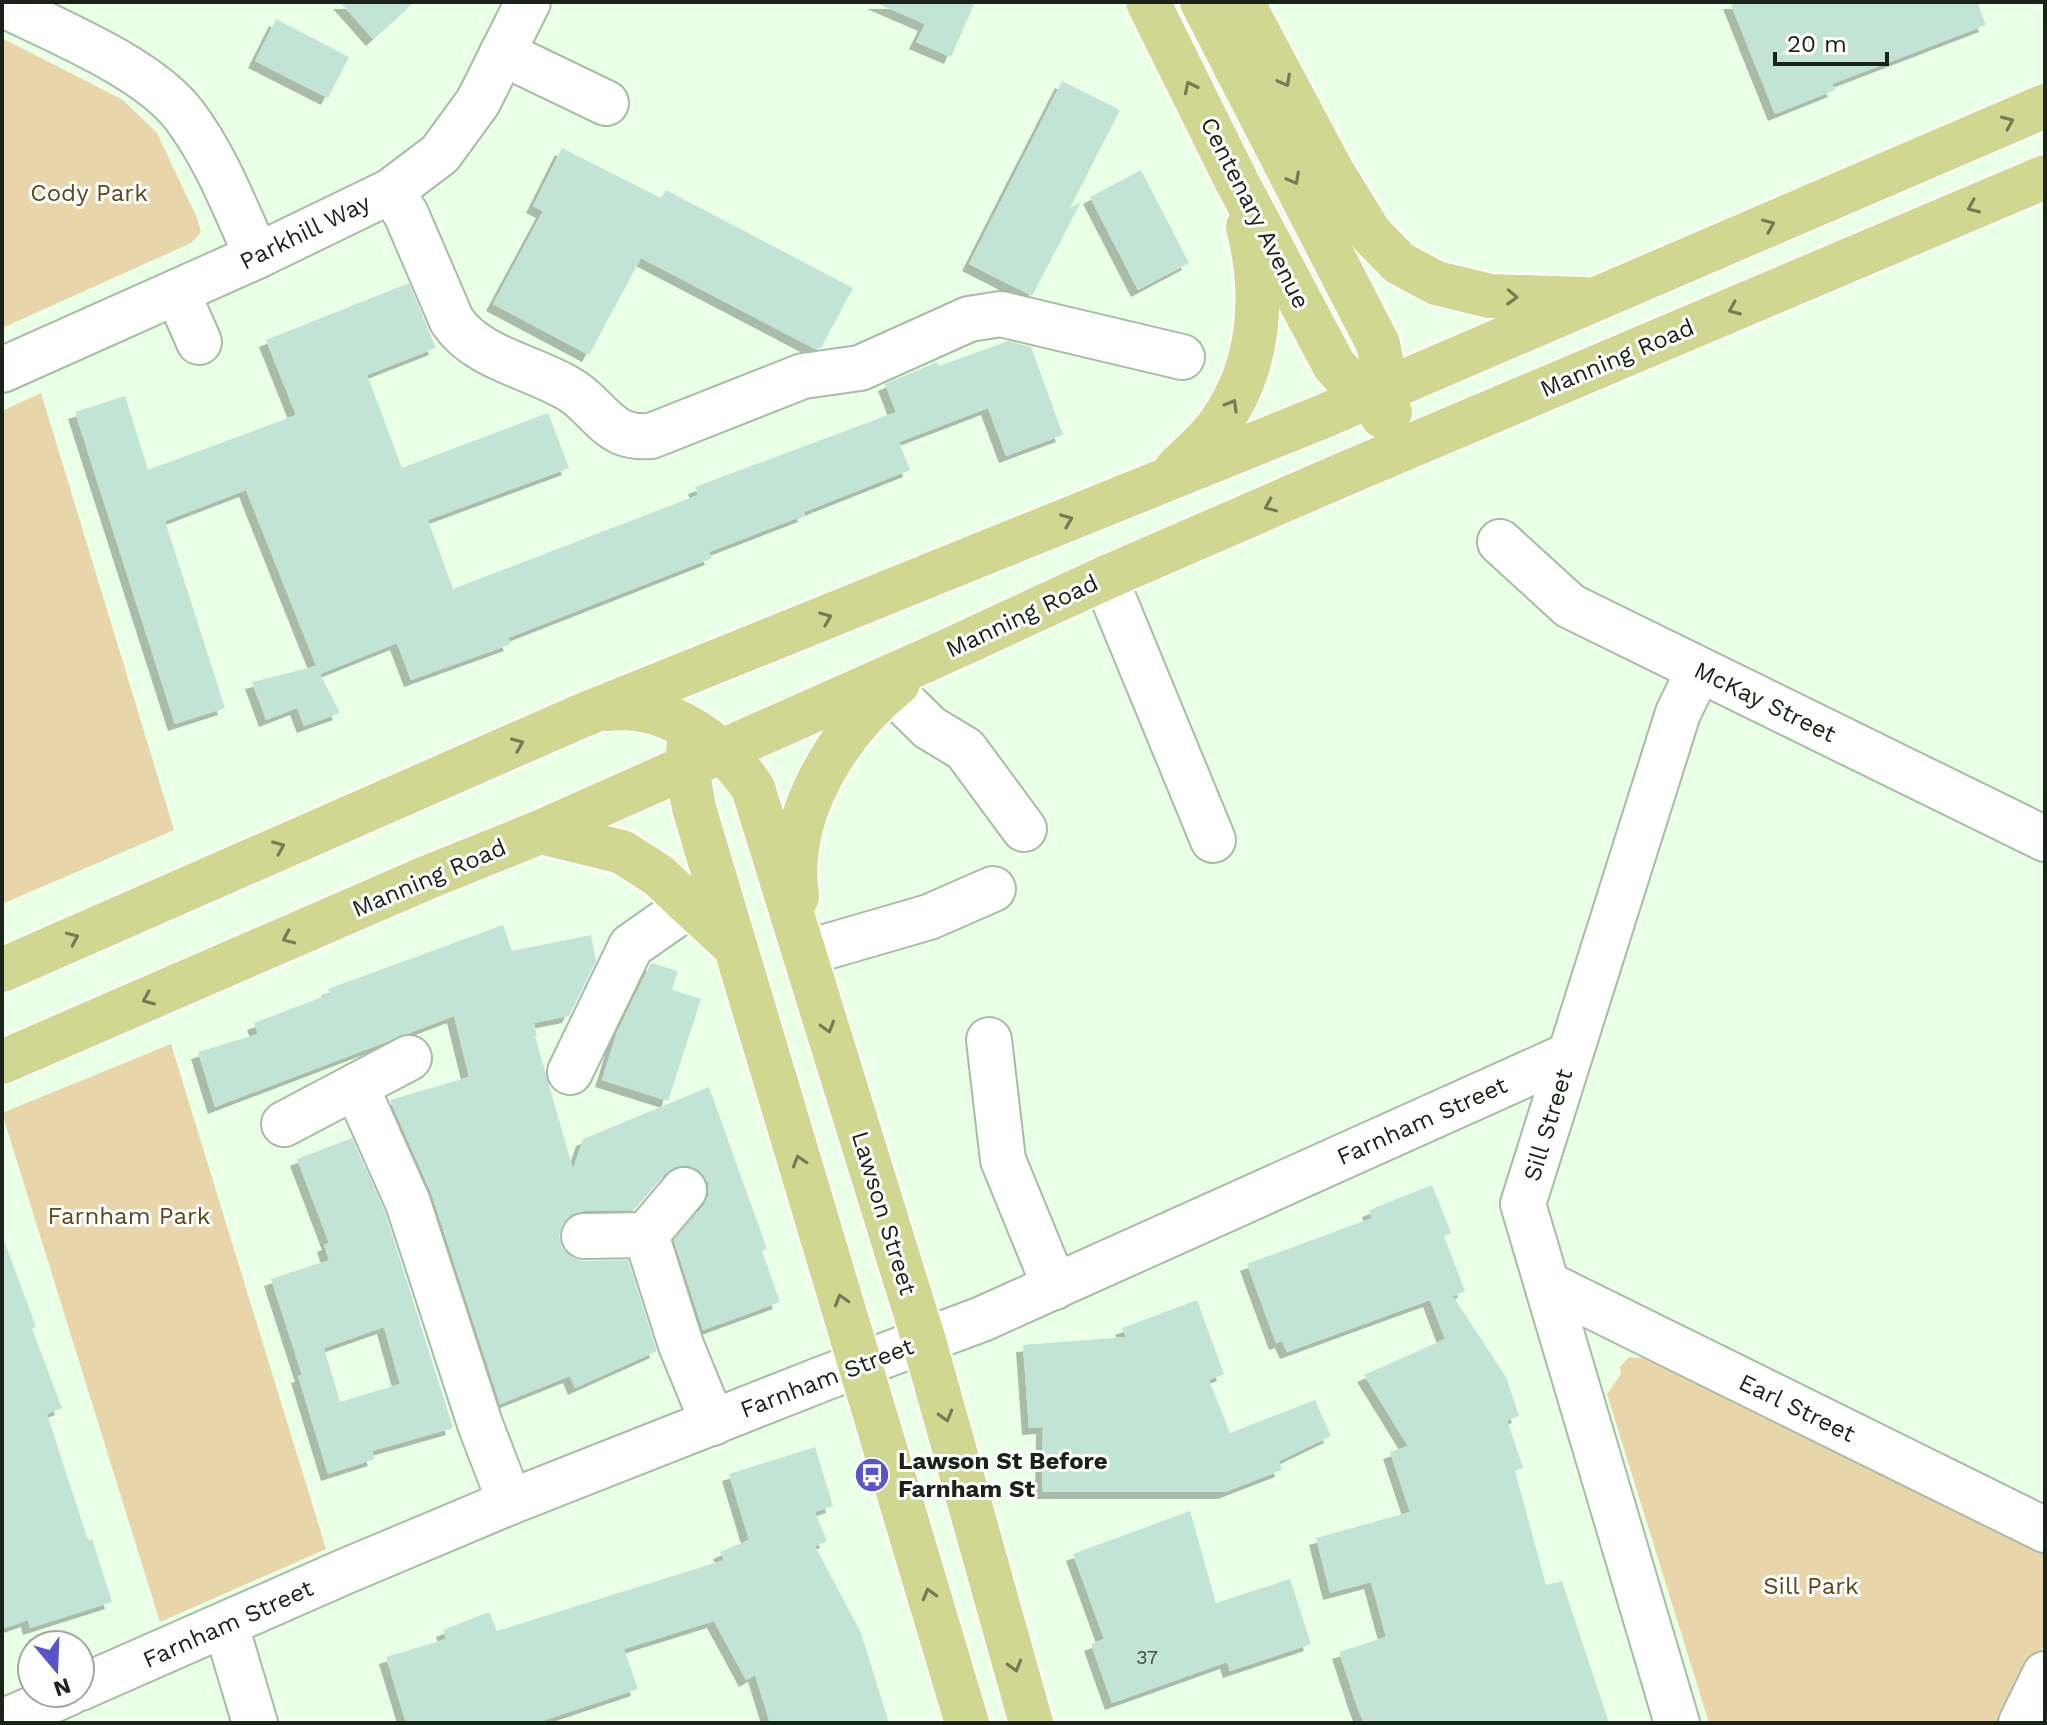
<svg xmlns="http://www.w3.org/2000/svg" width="2047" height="1725" font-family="'Work Sans',sans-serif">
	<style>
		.green { fill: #e8d5aa }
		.building { fill: #c2e4d7; fill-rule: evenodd; filter: url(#shadow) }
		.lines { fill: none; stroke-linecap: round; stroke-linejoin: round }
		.minor-casing { stroke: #a7bca5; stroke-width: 48 }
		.major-casing { stroke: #fff; stroke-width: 48 }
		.minor { stroke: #fff; stroke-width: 44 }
		.major { stroke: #d0d791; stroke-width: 44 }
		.oneway { stroke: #757c55 }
		.labels { text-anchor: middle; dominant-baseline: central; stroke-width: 6; stroke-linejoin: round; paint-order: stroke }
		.number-label { font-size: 20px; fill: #445248 }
		.park-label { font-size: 24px; fill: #5b491c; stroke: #fff }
		.street-label { font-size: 24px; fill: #1a2219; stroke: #fff }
		.poi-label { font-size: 24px; font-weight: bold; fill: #1a2219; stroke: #fff; text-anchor: start }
	</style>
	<defs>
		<filter id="shadow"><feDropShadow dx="-7" dy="7" stdDeviation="0" flood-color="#0004"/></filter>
	</defs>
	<rect width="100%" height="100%" fill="#e9ffe6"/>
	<!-- green -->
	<g class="green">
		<polygon points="2,38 123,100 157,133 197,218 201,232 191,243 2,328"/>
		<polygon points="41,393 174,830 2,904 2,411"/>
		<polygon points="171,1044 326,1549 160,1622 2,1113"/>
		<polygon points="1629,1357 1651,1359 2045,1549 2045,1643 2006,1723 1709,1723 1607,1394 1621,1374 1620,1367"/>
	</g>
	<!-- building -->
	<g class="building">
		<polygon points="340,2 414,2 373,39"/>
		<polygon points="874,2 975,2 951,57 916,42 925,24"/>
		<polygon points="1730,2 1977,2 1986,25 1832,84 1835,90 1775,114"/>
		<polygon points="276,19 349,57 328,98 255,61"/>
		<polygon points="1062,81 1120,110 1070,208 1081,202 1032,296 969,264"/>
		<polygon points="562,148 661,198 666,190 853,288 821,348 815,349 641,258 589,355 493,304 543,211 533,206"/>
		<polygon points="1141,170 1189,263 1138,290 1090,197"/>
		<polygon points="409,283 436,348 367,375 402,468 548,413 569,468 428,520 453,589 698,495 695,487 896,412 885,384 937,362 939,366 1008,341 1031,347 1063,435 1006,456 988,408 899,442 910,470 804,512 805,515 709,552 712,558 508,638 511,644 411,680 397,643 320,674 340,713 304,726 297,708 266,720 252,682 316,666 317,668 246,490 165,521 225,708 175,724 75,412 125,396 148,470 296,415 266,340"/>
		<polygon points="503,925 512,951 591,935 596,961 569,1016 534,1023 537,1036 535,1036 573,1169 583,1139 709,1087 767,1249 762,1251 780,1302 703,1330 674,1241 704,1205 709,1194 708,1182 699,1170 688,1165 675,1167 665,1174 634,1210 584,1211 572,1214 563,1223 559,1236 563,1249 573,1258 584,1261 628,1260 657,1351 575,1388 570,1376 500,1404 432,1195 390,1100 469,1077 454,1016 215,1107 198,1052 258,1034 254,1023 330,994 328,989"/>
		<polygon points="651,963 678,971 672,990 701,999 668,1101 602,1080 617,1032"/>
		<path d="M 352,1138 L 385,1212 L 453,1428 L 372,1451 L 375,1459 L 328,1474 L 298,1376 L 302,1375 L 271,1279 L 329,1260 L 324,1245 L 329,1243 L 297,1159 ZM 384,1327 L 400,1384 L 340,1402 L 324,1348 Z"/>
		<polygon points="1432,1185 1451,1233 1444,1236 1465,1291 1453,1296 1506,1377 1519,1416 1507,1420 1523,1468 1515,1471 1546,1585 1562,1581 1609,1723 1364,1723 1357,1707 1339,1652 1386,1637 1371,1582 1330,1593 1316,1538 1410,1512 1390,1452 1408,1446 1364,1375 1445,1339 1430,1300 1287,1352 1282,1341 1276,1343 1247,1264 1372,1218 1369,1210"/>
		<polygon points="5,1243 36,1327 32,1329 62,1408 47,1414 88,1540 92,1539 112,1602 30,1628 28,1620 2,1629 2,1244"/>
		<polygon points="1197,1300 1224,1374 1209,1380 1230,1433 1315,1400 1331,1436 1279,1461 1282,1470 1225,1492 1042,1492 1043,1427 1029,1428 1023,1345 1126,1337 1122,1328"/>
		<polygon points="815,1447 833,1506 815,1512 827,1541 815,1546 861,1633 889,1723 770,1723 755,1675 746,1680 714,1621 624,1649 638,1689 536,1723 406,1723 386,1657 446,1639 443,1630 489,1612 497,1631 724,1560 720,1552 749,1540 729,1474"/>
		<polygon points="1190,1511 1216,1603 1290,1579 1311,1644 1230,1671 1227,1662 1112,1703 1091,1644 1104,1639 1073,1554"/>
	</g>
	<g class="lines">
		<!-- minor casing -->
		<g class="minor-casing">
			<g id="minor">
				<path d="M 2,4 C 56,31 147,67 184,115 C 216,157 235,208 257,256"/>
				<polyline points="502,53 606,103"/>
				<path d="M 391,191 L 406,214 L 452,321 C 478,359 531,366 569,389 C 589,400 601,422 621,432 C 631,436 641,437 651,436 L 803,376 L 860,368 L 969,319 L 1001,314 L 1182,357"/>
				<polyline points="177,292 199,342"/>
				<polyline points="2,370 257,256 391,191 440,154 478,102 528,2"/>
				<polyline points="1500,542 1570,606 2045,839"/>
				<polyline points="1105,578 1213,840"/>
				<polyline points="890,689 930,728 965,749 1024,829"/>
				<polyline points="805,953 929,917 993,889"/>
				<polyline points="989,1040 1003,1160 1055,1287"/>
				<polyline points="570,1072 631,946 691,904"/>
				<polyline points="356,1086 408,1203 480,1424 510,1502"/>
				<polyline points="284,1124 409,1058"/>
				<polyline points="646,1235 681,1345 713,1423"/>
				<polyline points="584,1236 646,1235 684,1190"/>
				<polyline points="1549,1285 2045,1530"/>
				<polyline points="226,1626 255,1723"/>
				<polyline points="80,1688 346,1571 510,1502 822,1379 982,1319 1569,1055"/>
				<polyline points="2,1722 69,1693"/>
				<polyline points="1677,1723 1523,1204 1678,713 1699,670"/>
				<polyline points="2021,1723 2045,1674"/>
			</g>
		</g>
		<!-- major casing -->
		<g class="major-casing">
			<g id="major">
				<polyline points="1148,2 1237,182 1334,365 1365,399 1390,412"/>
				<polyline points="1202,2 1378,344 1387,389 1382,416"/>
				<polyline points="1242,2 1332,171 1370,233 1399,263 1436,283 1490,296 1584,299"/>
				<path d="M 1177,468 C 1191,454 1209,440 1220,423 C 1261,365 1265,294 1248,227"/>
				<path d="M 608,709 C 666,702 722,742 753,788 L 924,1341 L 1031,1723"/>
				<polyline points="689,740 687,767 694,808 967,1723"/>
				<polyline points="540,832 622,852 658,875 733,945"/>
				<path d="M 797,897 C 785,815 837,733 898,683"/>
				<polyline points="2,970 581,716 1324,416 2045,106"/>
				<polyline points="2,1062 426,878 540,832 936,656 1105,578 1342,475 2045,177"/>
			</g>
		</g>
		<!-- minor -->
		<use href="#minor" class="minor"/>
		<!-- major -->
		<use href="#major" class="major"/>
	</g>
	<!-- one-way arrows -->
	<defs><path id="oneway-chevron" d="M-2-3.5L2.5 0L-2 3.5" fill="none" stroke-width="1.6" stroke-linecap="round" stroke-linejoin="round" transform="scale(2)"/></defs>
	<g class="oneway">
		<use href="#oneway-chevron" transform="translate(1285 81) rotate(62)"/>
		<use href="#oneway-chevron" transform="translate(1190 87) rotate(-116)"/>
		<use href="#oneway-chevron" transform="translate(2008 122) rotate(-23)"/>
		<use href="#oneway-chevron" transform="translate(1294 179) rotate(62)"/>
		<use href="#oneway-chevron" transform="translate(1973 207) rotate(157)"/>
		<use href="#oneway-chevron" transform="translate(1769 225) rotate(-23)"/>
		<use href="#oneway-chevron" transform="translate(1512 297) rotate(2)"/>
		<use href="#oneway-chevron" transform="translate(1734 309) rotate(157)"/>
		<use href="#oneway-chevron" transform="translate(1232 405) rotate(-60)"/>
		<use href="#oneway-chevron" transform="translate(1270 506) rotate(156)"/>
		<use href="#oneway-chevron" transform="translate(1067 520) rotate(-22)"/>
		<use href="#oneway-chevron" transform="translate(826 618) rotate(-22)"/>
		<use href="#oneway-chevron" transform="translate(518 744) rotate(-23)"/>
		<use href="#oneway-chevron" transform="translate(279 847) rotate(-23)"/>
		<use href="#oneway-chevron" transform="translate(73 938) rotate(-24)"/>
		<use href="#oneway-chevron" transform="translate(288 938) rotate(156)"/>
		<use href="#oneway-chevron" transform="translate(148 999) rotate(157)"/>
		<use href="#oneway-chevron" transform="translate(828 1027) rotate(73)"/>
		<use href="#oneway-chevron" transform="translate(799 1161) rotate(-107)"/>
		<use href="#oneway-chevron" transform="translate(841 1300) rotate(-107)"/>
		<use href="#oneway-chevron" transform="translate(946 1416) rotate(74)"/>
		<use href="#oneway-chevron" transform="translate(929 1594) rotate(-106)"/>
		<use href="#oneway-chevron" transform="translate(1015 1666) rotate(74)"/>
	</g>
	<!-- icons -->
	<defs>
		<g id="bus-disc" transform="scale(1.8)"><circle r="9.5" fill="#5a53cb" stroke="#fff"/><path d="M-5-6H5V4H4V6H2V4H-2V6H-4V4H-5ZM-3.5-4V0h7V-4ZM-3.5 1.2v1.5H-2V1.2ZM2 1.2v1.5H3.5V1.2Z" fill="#fff"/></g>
	</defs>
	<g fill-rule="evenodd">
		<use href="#bus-disc" x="872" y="1475"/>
	</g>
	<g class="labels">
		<!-- number labels -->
		<g class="number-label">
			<text x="1147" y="1657">37</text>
		</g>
		<!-- park labels -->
		<g class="park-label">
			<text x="89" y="193">Cody Park</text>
			<text x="129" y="1216">Farnham Park</text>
			<text x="1811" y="1586">Sill Park</text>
		</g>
		<!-- street labels -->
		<g class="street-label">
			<text transform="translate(1255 213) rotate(63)">Centenary Avenue</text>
			<text transform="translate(305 232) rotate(-26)">Parkhill Way</text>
			<text transform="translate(1617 358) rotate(-23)">Manning Road</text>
			<text transform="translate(1022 616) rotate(-25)">Manning Road</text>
			<text transform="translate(1765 702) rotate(26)">McKay Street</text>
			<text transform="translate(429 878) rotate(-23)">Manning Road</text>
			<text transform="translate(1422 1121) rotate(-24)">Farnham Street</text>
			<text transform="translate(1548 1125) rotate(-73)">Sill Street</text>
			<text transform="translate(884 1213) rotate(73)">Lawson Street</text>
			<text transform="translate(827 1378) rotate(-21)">Farnham Street</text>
			<text transform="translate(1797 1408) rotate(26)">Earl Street</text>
			<text transform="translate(228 1624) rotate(-24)">Farnham Street</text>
		</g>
		<!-- poi labels -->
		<g class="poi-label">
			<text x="898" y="1461">Lawson St Before<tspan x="898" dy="28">Farnham St</tspan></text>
		</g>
	</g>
	<!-- border -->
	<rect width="2047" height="1725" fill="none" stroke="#1a2219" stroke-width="8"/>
	<!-- north arrow -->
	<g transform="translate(56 1669) rotate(161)"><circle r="38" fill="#ffffff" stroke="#a3a7a3" stroke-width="2"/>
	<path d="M0-6L14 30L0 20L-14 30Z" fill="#5a53cb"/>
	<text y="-12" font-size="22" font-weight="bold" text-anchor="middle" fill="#1a2219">N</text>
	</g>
	<!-- scale -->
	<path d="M1775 52v12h112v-12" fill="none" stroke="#1a2219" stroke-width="4"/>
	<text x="1787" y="52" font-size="24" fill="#1a2219" stroke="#ffffff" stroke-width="6" paint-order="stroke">20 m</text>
</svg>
